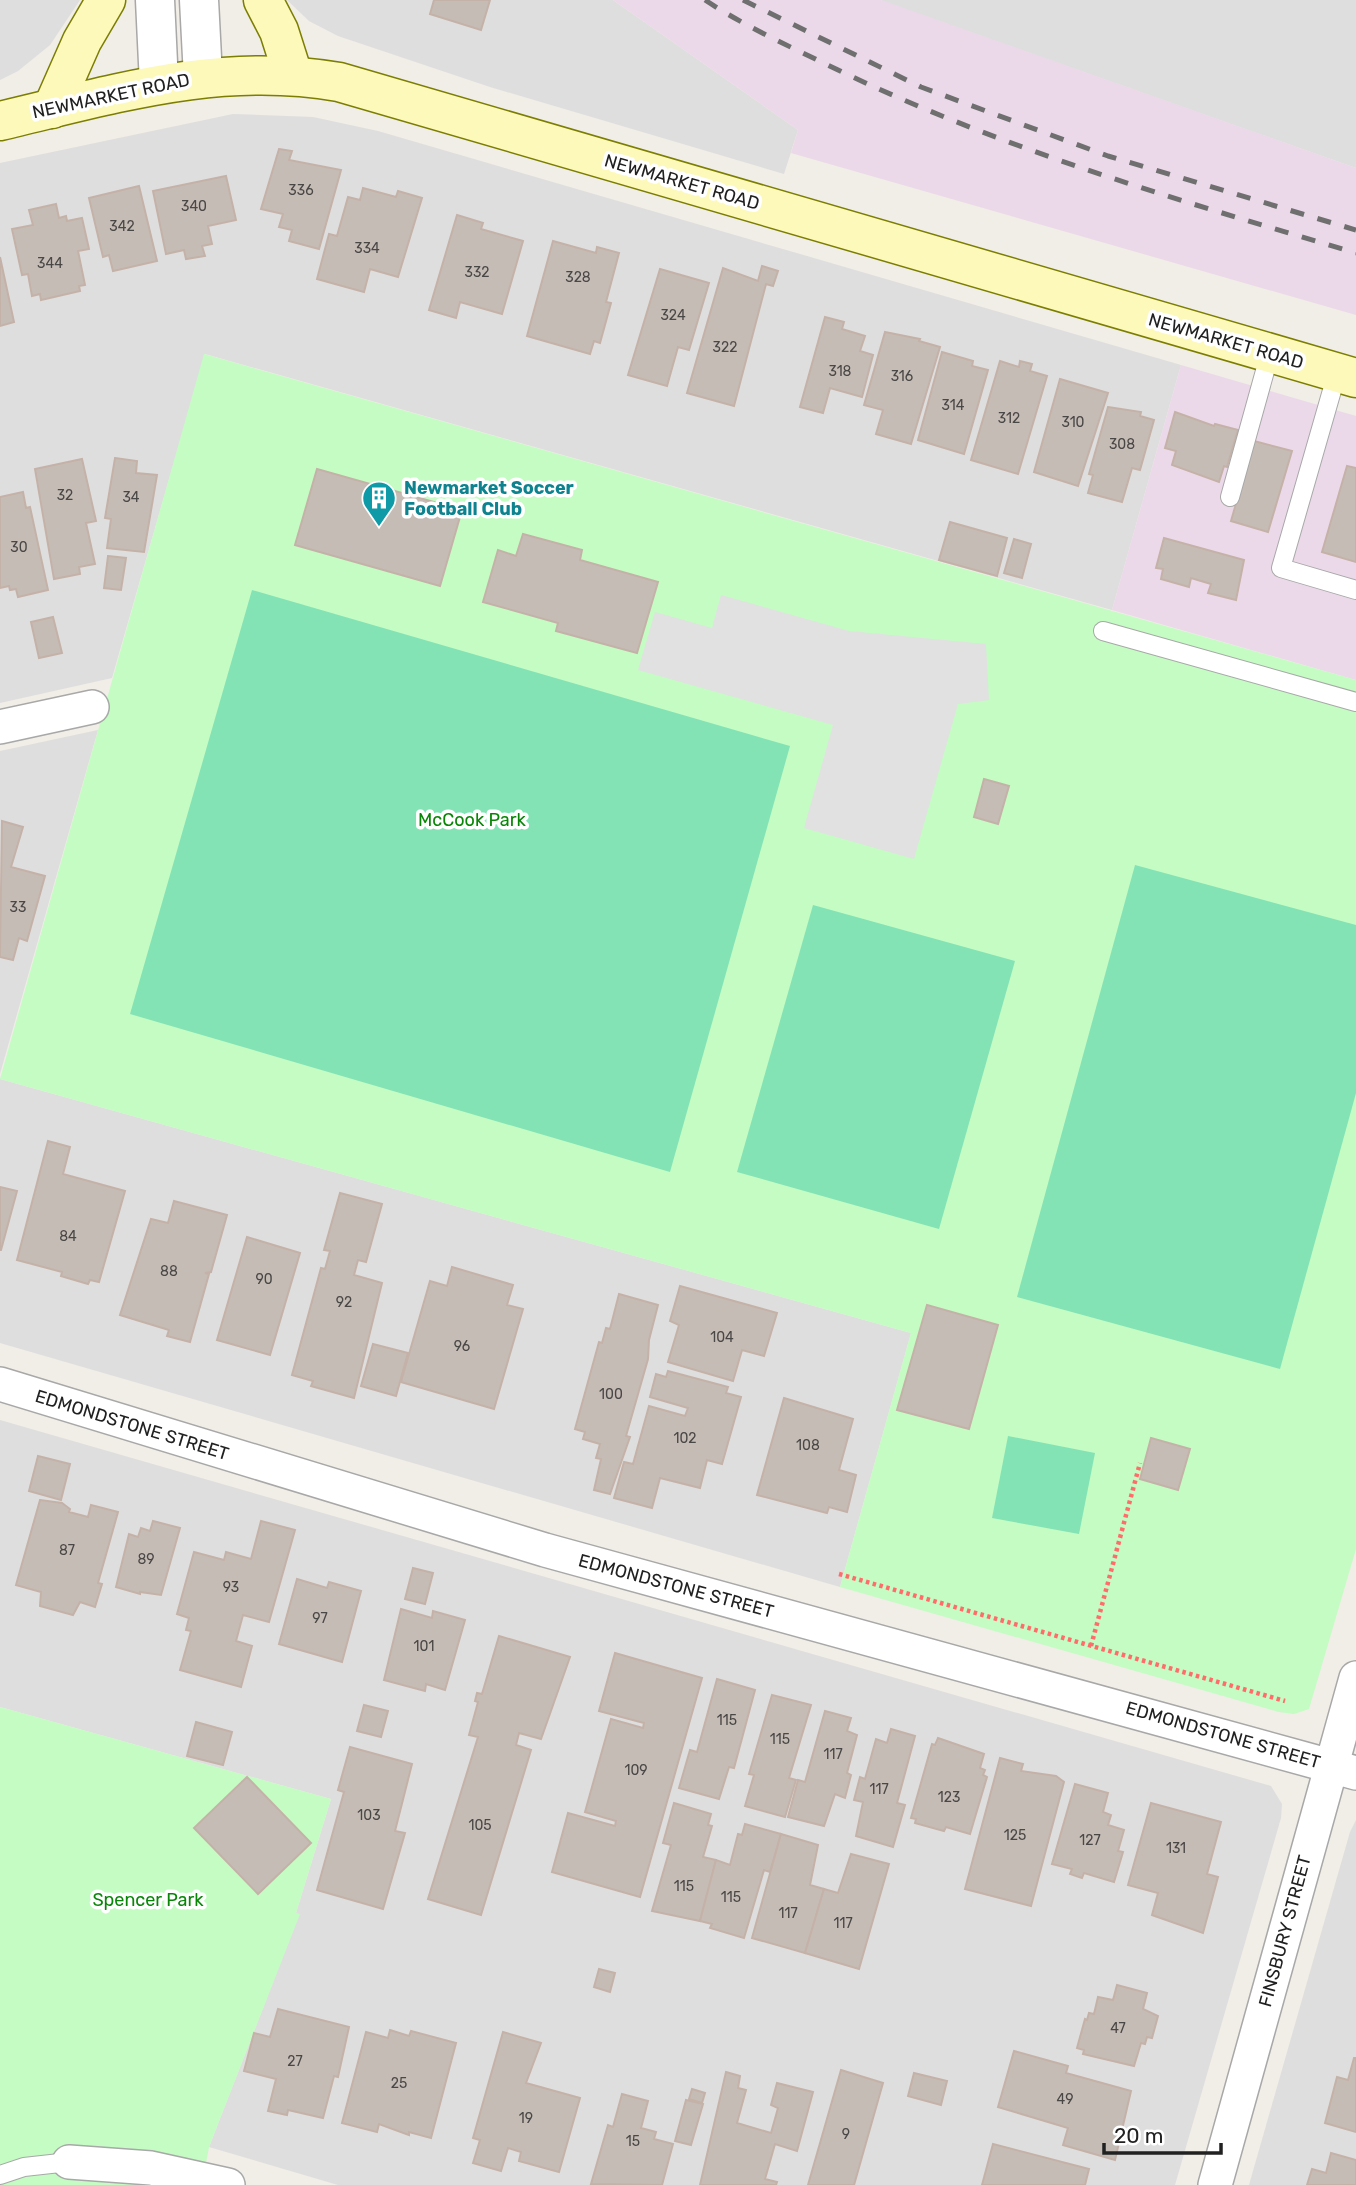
<svg xmlns="http://www.w3.org/2000/svg" width="1356" height="2185" font-family="Rubik,sans-serif">
	<style>
		.residential { fill: #dfdede }
		.industrial { fill: #ebd9e9 }
		.park { fill: #c4fcc4 }
		.pitch { fill: #83e3b5 }
		.parking { fill: #e1e1e1 }
		.building { fill: #c6bcb6; stroke: #c4b2a8; stroke-width: 2 }
		.lines { fill: none; stroke-linecap: round; stroke-linejoin: round }
		.service-casing { stroke: #a8a8a8; stroke-width: 20 }
		.minor-casing { stroke: #a8a8a8; stroke-width: 36 }
		.tertiary-casing { stroke: #a8a8a8; stroke-width: 41 }
		.secondary-casing { stroke: #7c7e01; stroke-width: 41 }
		.path { stroke: #ff6c6a; stroke-width: 4.5; stroke-dasharray: 3.5 3.5; stroke-linecap: butt }
		.service { stroke: #fff; stroke-width: 18 }
		.minor { stroke: #fff; stroke-width: 33 }
		.tertiary { stroke: #fff; stroke-width: 38 }
		.secondary { stroke: #fcf9ba; stroke-width: 38 }
		.rail { stroke: #6f6f6f; stroke-width: 5; stroke-dasharray: 14 14; stroke-linecap: butt }
		.labels { text-anchor: middle; dominant-baseline: central; stroke-width: 7; stroke-linejoin: round; paint-order: stroke }
		.number-label { font-size: 14px; fill: #4a4846 }
		.street-label { font-size: 18px; fill: #212121; stroke: #fff }
		.culture-label { font-size: 18px; font-weight: bold; fill: #0d838f; stroke: #fff; text-anchor: start }
		.park-label { font-size: 18px; fill: #098608; stroke: #fff }
	</style>
	<rect width="100%" height="100%" fill="#f1ede7"/>
	<!-- residential -->
	<g class="residential">
		<polygon points="0,0 80,0 50,45 18,71 0,80"/>
		<polygon points="287,0 613,0 798,130 784,174 490,87 338,36 309,21"/>
		<polygon points="882,0 1356,0 1356,168 882,1"/>
		<polygon points="233,114 313,117 378,131 1181,365 1112,610 205,354 112,678 0,703 0,163"/>
		<polygon points="98,730 0,1074 0,751"/>
		<polygon points="0,1079 911,1333 840,1587 0,1343"/>
		<polygon points="0,1420 1271,1786 1282,1804 1281,1818 1175,2185 338,2185 209,2147 299,1915 296,1913 331,1799 0,1707"/>
		<polygon points="1356,1820 1356,2185 1249,2185 1350,1832"/>
	</g>
	<!-- industrial -->
	<g class="industrial">
		<polygon points="613,0 881,0 1356,168 1356,315 791,153 798,130"/>
		<polygon points="1181,365 1356,416 1356,680 1112,610"/>
	</g>
	<!-- park -->
	<g class="park">
		<polygon points="204,354 1356,680 1356,1549 1309,1709 1294,1714 1279,1712 840,1587 911,1333 0,1079"/>
		<polygon points="0,1707 331,1799 296,1913 300,1914 209,2147 202,2185 0,2185"/>
	</g>
	<!-- pitch -->
	<g class="pitch">
		<polygon points="252,590 790,746 670,1172 130,1014"/>
		<polygon points="1135,865 1356,925 1356,1093 1280,1369 1017,1297"/>
		<polygon points="813,905 1015,961 939,1229 737,1172"/>
		<polygon points="1008,1436 1095,1453 1079,1534 992,1518"/>
	</g>
	<!-- parking -->
	<polygon class="parking" points="721,595 849,631 986,644 989,700 958,704 914,859 804,828 833,725 638,670 655,612 712,628"/>
	<!-- building -->
	<g class="building">
		<polygon points="434,0 490,0 481,30 430,14"/>
		<polygon points="279,149 292,151 289,160 341,170 319,249 289,241 292,230 279,227 283,214 261,209"/>
		<polygon points="226,176 236,220 208,226 212,244 202,246 205,256 186,259 184,250 166,254 153,191"/>
		<polygon points="139,186 157,261 113,271 109,255 103,257 89,198"/>
		<polygon points="363,188 396,197 398,191 422,198 398,277 370,269 364,292 317,279 329,234 337,236 348,197 360,200"/>
		<polygon points="56,204 59,218 66,216 67,221 82,218 89,249 78,251 85,285 79,286 80,291 41,300 40,294 32,296 28,274 22,275 12,229 33,225 29,210"/>
		<polygon points="457,215 483,223 481,229 523,241 502,314 460,302 456,318 429,310"/>
		<polygon points="553,241 596,253 597,247 619,253 606,302 611,303 600,343 594,341 590,354 527,336"/>
		<polygon points="0,257 14,322 0,326"/>
		<polygon points="762,266 778,271 773,286 766,284 734,406 687,393 723,268 758,281"/>
		<polygon points="660,269 709,283 689,350 678,347 667,386 628,375"/>
		<polygon points="825,317 844,322 842,329 865,336 860,351 873,355 862,397 830,388 823,413 800,407"/>
		<polygon points="885,332 920,339 919,341 940,347 911,444 876,434 883,410 864,405"/>
		<polygon points="942,352 973,361 972,366 988,370 964,454 918,440"/>
		<polygon points="1000,361 1019,367 1020,361 1032,364 1030,371 1047,376 1018,474 971,460"/>
		<polygon points="1060,379 1108,393 1078,486 1034,472"/>
		<polygon points="1108,407 1141,412 1140,416 1154,420 1140,470 1132,468 1122,502 1088,493 1093,475 1089,474"/>
		<polygon points="1175,412 1214,426 1215,424 1238,430 1227,467 1224,466 1219,482 1172,465 1176,451 1165,448"/>
		<polygon points="1254,441 1292,451 1268,532 1231,521"/>
		<polygon points="115,458 137,461 136,473 157,475 144,552 107,548 111,519 105,518"/>
		<polygon points="82,459 96,521 86,523 95,564 79,567 80,574 54,579 35,469"/>
		<polygon points="1347,466 1356,468 1356,562 1322,552"/>
		<polygon points="317,469 462,510 440,586 295,545"/>
		<polygon points="23,492 26,508 30,507 48,590 18,597 16,589 10,590 9,586 0,588 0,497"/>
		<polygon points="950,522 1007,538 997,576 939,560"/>
		<polygon points="523,534 582,550 580,560 658,582 637,653 556,631 558,623 483,602 498,550 516,556"/>
		<polygon points="1164,538 1244,560 1236,600 1208,593 1211,584 1191,578 1189,587 1161,579 1163,569 1156,568"/>
		<polygon points="1014,539 1031,544 1022,578 1004,573"/>
		<polygon points="108,556 126,558 121,590 104,588"/>
		<polygon points="53,617 62,653 39,658 31,622"/>
		<polygon points="984,779 1009,786 998,824 974,817"/>
		<polygon points="2,821 23,827 11,867 45,876 27,941 19,938 13,960 0,957"/>
		<polygon points="48,1141 70,1147 63,1174 125,1191 99,1282 90,1280 88,1284 61,1276 62,1272 17,1260"/>
		<polygon points="0,1187 17,1191 1,1250 0,1250"/>
		<polygon points="340,1193 382,1204 366,1262 358,1260 354,1275 382,1283 354,1398 311,1386 313,1381 292,1375 321,1268 325,1269 330,1251 324,1250"/>
		<polygon points="174,1201 227,1215 211,1272 205,1273 209,1274 190,1342 167,1336 169,1330 120,1315 151,1219 168,1223"/>
		<polygon points="247,1237 300,1253 270,1355 217,1340"/>
		<polygon points="452,1267 513,1285 507,1305 523,1309 494,1409 401,1382 430,1281 447,1286"/>
		<polygon points="680,1286 777,1313 764,1356 742,1350 733,1381 668,1362 679,1325 670,1321"/>
		<polygon points="619,1294 658,1305 649,1340 648,1359 626,1436 630,1437 610,1494 594,1490 601,1459 596,1458 600,1444 583,1439 585,1432 575,1429 599,1342 602,1343 606,1328 610,1329"/>
		<polygon points="927,1305 998,1325 969,1429 897,1410"/>
		<polygon points="373,1344 408,1353 396,1396 361,1386"/>
		<polygon points="668,1371 728,1387 726,1393 741,1397 722,1464 707,1460 700,1488 660,1478 652,1508 614,1498 624,1462 633,1464 649,1406 685,1416 688,1408 650,1397 656,1374 666,1377"/>
		<polygon points="784,1398 853,1419 839,1470 856,1475 847,1512 829,1507 827,1513 757,1495"/>
		<polygon points="1151,1438 1190,1449 1178,1490 1140,1479"/>
		<polygon points="38,1456 70,1464 61,1500 29,1491"/>
		<polygon points="40,1500 62,1503 70,1509 69,1512 88,1517 91,1505 118,1512 98,1583 102,1584 95,1607 80,1602 73,1615 40,1606 41,1592 16,1585"/>
		<polygon points="153,1521 180,1528 161,1595 140,1592 140,1594 116,1587 129,1534 138,1537 141,1528 150,1531"/>
		<polygon points="261,1521 295,1530 269,1622 243,1615 236,1641 252,1646 241,1687 180,1670 191,1631 186,1630 189,1618 177,1614 194,1552 224,1560 226,1552 251,1559"/>
		<polygon points="413,1568 433,1573 425,1604 405,1599"/>
		<polygon points="297,1579 327,1588 329,1582 361,1591 342,1662 279,1644"/>
		<polygon points="401,1609 432,1618 433,1611 465,1620 445,1690 426,1684 425,1691 384,1680"/>
		<polygon points="499,1636 570,1657 541,1739 519,1733 516,1745 531,1750 481,1915 428,1899 478,1737 469,1735 478,1702 475,1701 477,1693 482,1694"/>
		<polygon points="615,1653 702,1678 640,1897 552,1872 568,1813 615,1826 616,1821 585,1812 611,1719 643,1728 644,1723 599,1711"/>
		<polygon points="717,1679 755,1690 734,1768 729,1767 719,1799 679,1788 690,1750 697,1752"/>
		<polygon points="772,1695 811,1705 789,1778 796,1780 785,1817 745,1806 754,1775 749,1774"/>
		<polygon points="364,1705 388,1711 381,1737 357,1731"/>
		<polygon points="825,1711 851,1718 847,1731 857,1735 847,1773 851,1775 845,1798 835,1794 824,1826 788,1817 798,1780 805,1782"/>
		<polygon points="196,1722 232,1732 223,1765 187,1756"/>
		<polygon points="891,1729 915,1736 897,1803 905,1805 893,1847 856,1836 863,1802 854,1800 860,1777 865,1779 876,1739 887,1743"/>
		<polygon points="938,1738 984,1754 980,1768 985,1770 983,1775 987,1777 970,1834 946,1827 944,1831 915,1823 916,1819 911,1818 932,1744 935,1745"/>
		<polygon points="350,1747 412,1764 395,1831 405,1833 383,1909 317,1890 344,1792 338,1790"/>
		<polygon points="1000,1758 1023,1764 1021,1771 1056,1776 1064,1782 1031,1906 965,1889"/>
		<polygon points="247,1777 311,1843 258,1894 194,1828"/>
		<polygon points="1075,1784 1108,1793 1103,1812 1111,1815 1108,1825 1124,1830 1118,1851 1123,1852 1114,1882 1084,1873 1082,1878 1070,1874 1072,1869 1052,1864"/>
		<polygon points="674,1803 711,1814 708,1825 712,1826 703,1857 716,1860 700,1921 652,1911 671,1845 663,1843"/>
		<polygon points="1151,1803 1221,1822 1207,1874 1218,1877 1203,1933 1152,1915 1158,1893 1128,1885"/>
		<polygon points="745,1824 781,1834 770,1872 764,1870 744,1938 710,1928 712,1924 700,1921 716,1860 730,1865 738,1834 742,1835"/>
		<polygon points="781,1834 818,1845 810,1885 824,1889 805,1953 752,1938"/>
		<polygon points="851,1854 889,1864 859,1969 805,1953 824,1889 838,1893"/>
		<polygon points="599,1969 615,1973 610,1992 594,1987"/>
		<polygon points="1117,1985 1147,1993 1143,2009 1158,2016 1152,2038 1147,2037 1145,2044 1141,2043 1134,2066 1083,2054 1084,2050 1077,2048 1085,2019 1087,2020 1089,2013 1094,2014 1098,1997 1113,2000"/>
		<polygon points="278,2009 349,2027 338,2077 334,2076 323,2118 288,2110 287,2115 268,2111 276,2079 244,2071 254,2033 270,2037"/>
		<polygon points="390,2030 409,2036 411,2031 456,2043 431,2138 409,2132 409,2135 379,2124 377,2132 342,2123 366,2032 388,2038"/>
		<polygon points="503,2032 541,2043 526,2083 580,2098 559,2172 519,2161 521,2152 508,2148 501,2171 473,2163 480,2140 473,2138"/>
		<polygon points="1014,2051 1068,2066 1066,2073 1131,2091 1115,2160 1063,2145 1068,2128 998,2107"/>
		<polygon points="1354,2058 1356,2058 1356,2132 1325,2123 1337,2077 1348,2080"/>
		<polygon points="841,2070 883,2083 854,2185 808,2185"/>
		<polygon points="726,2072 740,2076 738,2088 746,2090 737,2123 771,2133 778,2108 771,2105 777,2083 813,2092 797,2151 775,2144 765,2179 777,2182 776,2185 700,2185"/>
		<polygon points="914,2073 947,2081 941,2105 908,2096"/>
		<polygon points="692,2089 705,2093 702,2103 689,2099"/>
		<polygon points="622,2094 648,2101 641,2128 656,2132 654,2139 673,2144 662,2185 591,2184 608,2125 613,2127"/>
		<polygon points="686,2100 703,2104 691,2145 675,2141"/>
		<polygon points="993,2144 1089,2169 1085,2185 982,2185"/>
		<polygon points="1331,2153 1356,2160 1356,2185 1307,2185 1312,2169 1326,2173"/>
	</g>
	<g class="lines">
		<!-- service casing -->
		<g class="service-casing">
			<g id="service">
				<polyline points="1337,373 1281,568 1356,590"/>
				<polyline points="1230,497 1270,353"/>
				<polyline points="1103,631 1356,702"/>
				<polyline points="0,2175 24,2167 69,2162"/>
			</g>
		</g>
		<!-- minor casing -->
		<g class="minor-casing">
			<g id="minor">
				<polyline points="0,727 92,707"/>
				<polyline points="0,1384 545,1550 1356,1773"/>
				<polyline points="69,2162 151,2168 228,2185"/>
				<polyline points="1215,2185 1356,1678"/>
			</g>
		</g>
		<!-- tertiary casing -->
		<g class="tertiary-casing">
			<g id="tertiary">
				<polyline points="155,0 159,84"/>
				<polyline points="199,0 203,77"/>
			</g>
		</g>
		<!-- secondary casing -->
		<g class="secondary-casing">
			<g id="secondary">
				<polyline points="263,0 279,31 293,75"/>
				<polyline points="52,109 82,41 106,0"/>
				<path d="M 0,121 C 115,94 220,61 339,82 L 1356,378"/>
			</g>
		</g>
		<!-- path -->
		<g class="path">
			<polyline points="839,1574 1285,1701"/>
			<polyline points="1091,1646 1140,1463"/>
		</g>
		<!-- service -->
		<use href="#service" class="service"/>
		<!-- minor -->
		<use href="#minor" class="minor"/>
		<!-- tertiary -->
		<use href="#tertiary" class="tertiary"/>
		<!-- secondary -->
		<use href="#secondary" class="secondary"/>
		<!-- rail -->
		<g class="rail">
			<path d="M 705,0 C 746,27 791,47 836,69 C 1004,150 1178,200 1356,253"/>
			<polyline points="743,0 921,87 1108,156 1356,230"/>
		</g>
	</g>
	<!-- icons -->
	<defs>
		<g id="building-pin" transform="scale(1.75)"><path d="M0 17L-7.5 6A9.5 9.5 0 1 1 7.5 6Z" fill="#0f9aa8" stroke="#fff"/><path d="M-4-6H4V6H1V3H-1V6H-4ZM-2.5-4.3h1.7v1.8h-1.7ZM.8-4.3h1.7v1.8H.8ZM-2.5-1h1.7V.8h-1.7ZM.8-1h1.7V.8H.8Z" fill="#fff"/></g>
	</defs>
	<g fill-rule="evenodd">
		<use href="#building-pin" x="379" y="498"/>
	</g>
	<g class="labels">
		<!-- number labels -->
		<g class="number-label">
			<text x="301" y="190">336</text>
			<text x="194" y="206">340</text>
			<text x="122" y="226">342</text>
			<text x="367" y="248">334</text>
			<text x="50" y="263">344</text>
			<text x="477" y="272">332</text>
			<text x="578" y="277">328</text>
			<text x="673" y="315">324</text>
			<text x="725" y="347">322</text>
			<text x="840" y="371">318</text>
			<text x="902" y="376">316</text>
			<text x="953" y="405">314</text>
			<text x="1009" y="418">312</text>
			<text x="1073" y="422">310</text>
			<text x="1122" y="444">308</text>
			<text x="65" y="495">32</text>
			<text x="131" y="497">34</text>
			<text x="19" y="547">30</text>
			<text x="18" y="907">33</text>
			<text x="68" y="1236">84</text>
			<text x="169" y="1271">88</text>
			<text x="264" y="1279">90</text>
			<text x="344" y="1302">92</text>
			<text x="722" y="1337">104</text>
			<text x="462" y="1346">96</text>
			<text x="611" y="1394">100</text>
			<text x="685" y="1438">102</text>
			<text x="808" y="1445">108</text>
			<text x="67" y="1550">87</text>
			<text x="146" y="1559">89</text>
			<text x="231" y="1587">93</text>
			<text x="320" y="1618">97</text>
			<text x="424" y="1646">101</text>
			<text x="727" y="1720">115</text>
			<text x="780" y="1739">115</text>
			<text x="833" y="1754">117</text>
			<text x="636" y="1770">109</text>
			<text x="879" y="1789">117</text>
			<text x="949" y="1797">123</text>
			<text x="369" y="1815">103</text>
			<text x="480" y="1825">105</text>
			<text x="1015" y="1835">125</text>
			<text x="1090" y="1840">127</text>
			<text x="1176" y="1848">131</text>
			<text x="684" y="1886">115</text>
			<text x="731" y="1897">115</text>
			<text x="788" y="1913">117</text>
			<text x="843" y="1923">117</text>
			<text x="1118" y="2028">47</text>
			<text x="295" y="2061">27</text>
			<text x="399" y="2083">25</text>
			<text x="1065" y="2099">49</text>
			<text x="526" y="2118">19</text>
			<text x="846" y="2134">9</text>
			<text x="633" y="2141">15</text>
		</g>
		<!-- street labels -->
		<g class="street-label">
			<text transform="translate(111 96) rotate(-12)">NEWMARKET ROAD</text>
			<text transform="translate(682 182) rotate(16)">NEWMARKET ROAD</text>
			<text transform="translate(1226 341) rotate(16)">NEWMARKET ROAD</text>
			<text transform="translate(132 1425) rotate(17)">EDMONDSTONE STREET</text>
			<text transform="translate(676 1586) rotate(15)">EDMONDSTONE STREET</text>
			<text transform="translate(1223 1735) rotate(16)">EDMONDSTONE STREET</text>
			<text transform="translate(1285 1931) rotate(-75)">FINSBURY STREET</text>
		</g>
		<!-- culture labels -->
		<g class="culture-label">
			<text x="404" y="488">Newmarket Soccer<tspan x="404" dy="21">Football Club</tspan></text>
		</g>
		<!-- park labels -->
		<g class="park-label">
			<text x="472" y="820">McCook Park</text>
			<text x="148" y="1900">Spencer Park</text>
		</g>
	</g>
	<!-- scale -->
	<path d="M1104 2143v10h117v-10" fill="none" stroke="#212121" stroke-width="3.5"/>
	<text x="1114" y="2143" font-size="21" fill="#212121" stroke="#ffffff" stroke-width="5" paint-order="stroke">20 m</text>
</svg>
